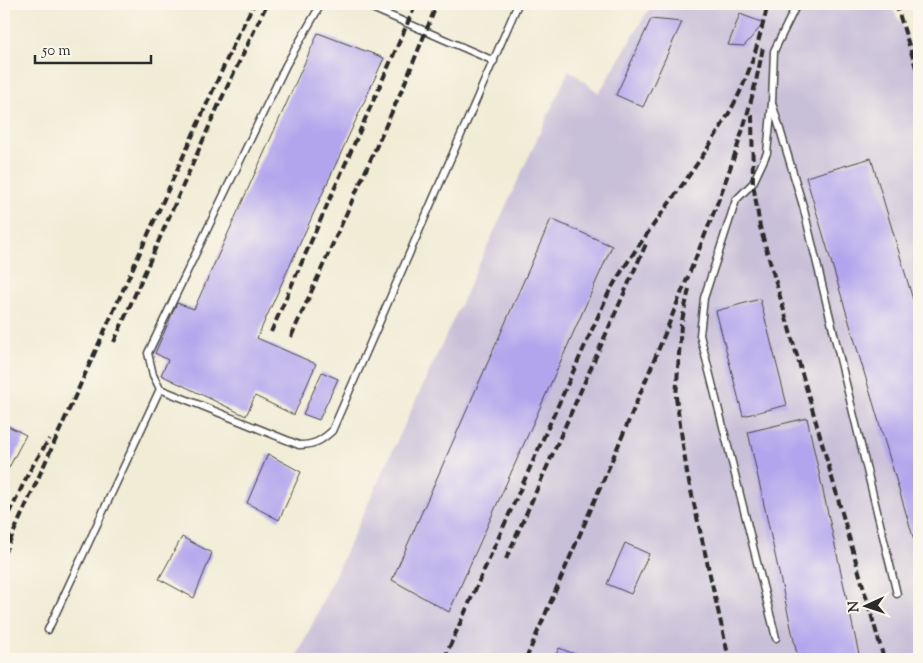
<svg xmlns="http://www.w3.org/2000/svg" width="923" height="663" font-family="'Sorts Mill Goudy',serif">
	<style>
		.industrial { fill: #c8bfd8 }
		.building { fill: #b2a5ed }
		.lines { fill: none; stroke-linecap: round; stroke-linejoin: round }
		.service-casing { stroke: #494845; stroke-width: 9 }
		.service { stroke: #fff; stroke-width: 6 }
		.rail { stroke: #2b2b2b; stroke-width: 4; stroke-dasharray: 8 4; stroke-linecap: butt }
	</style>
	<rect width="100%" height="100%" fill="#fbf7ec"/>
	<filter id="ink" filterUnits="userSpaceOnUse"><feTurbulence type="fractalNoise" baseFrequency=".02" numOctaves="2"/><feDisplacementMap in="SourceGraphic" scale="10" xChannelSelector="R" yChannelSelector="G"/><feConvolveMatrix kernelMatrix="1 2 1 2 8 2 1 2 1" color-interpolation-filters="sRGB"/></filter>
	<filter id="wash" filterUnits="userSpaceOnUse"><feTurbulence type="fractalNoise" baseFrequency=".0096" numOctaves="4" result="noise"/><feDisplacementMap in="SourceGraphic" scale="20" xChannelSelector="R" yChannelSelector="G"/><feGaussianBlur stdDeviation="1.12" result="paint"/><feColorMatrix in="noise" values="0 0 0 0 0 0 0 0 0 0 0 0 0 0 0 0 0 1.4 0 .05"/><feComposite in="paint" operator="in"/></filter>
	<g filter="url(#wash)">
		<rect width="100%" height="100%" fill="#f1ecd6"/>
		<!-- industrial -->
		<polygon class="industrial" points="652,4 889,4 906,31 919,81 919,659 296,659 569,70 599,93"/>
		<g id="blocks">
			<!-- building -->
			<g class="building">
				<polygon points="740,14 764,23 744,46 728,45"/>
				<polygon points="651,19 682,22 643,107 616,95"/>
				<polygon points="318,33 384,58 257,338 316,364 294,415 255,396 246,416 161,375 168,360 155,353 177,303 194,309"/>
				<polygon points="871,158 919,320 919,538 914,540 806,177"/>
				<polygon points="551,219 612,246 449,612 392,580"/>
				<polygon points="760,299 787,405 743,416 716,311"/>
				<polygon points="322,372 338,379 319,420 303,414"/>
				<polygon points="807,418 860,659 798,659 748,432"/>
				<polygon points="4,424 26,435 4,477"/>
				<polygon points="268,454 301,472 279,520 247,503"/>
				<polygon points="182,537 212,553 194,598 159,579"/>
				<polygon points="625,543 649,554 631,594 607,584"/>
				<polygon points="559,648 587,659 554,659"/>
			</g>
		</g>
	</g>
	<g filter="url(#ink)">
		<use href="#blocks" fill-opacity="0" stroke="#494845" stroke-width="1"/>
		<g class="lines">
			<!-- service casing -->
			<g class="service-casing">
				<g id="service">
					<path d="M 321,4 L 286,65 L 148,353 L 153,375 L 160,389 L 299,445 C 314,445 321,441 332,431 L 518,4"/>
					<polyline points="363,4 494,61"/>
					<polyline points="773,106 803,206 897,594"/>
					<polyline points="48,630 160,389"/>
					<polyline points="776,638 700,335 704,298 736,200 753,183 767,153 772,103 774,51 797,4"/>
				</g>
			</g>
			<!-- service -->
			<use href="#service" class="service"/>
			<!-- rail -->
			<g class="rail">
				<polyline points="896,4 919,77"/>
				<polyline points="752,115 753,183 760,227 884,659"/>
				<polyline points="689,289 681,325 676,397 687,473 729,659"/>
				<polyline points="271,332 416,4"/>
				<polyline points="291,337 404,85 437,4"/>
				<polyline points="114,342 219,104 267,4"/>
				<polyline points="4,525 29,472 49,439"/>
				<polyline points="4,554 237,37 254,4"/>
				<polyline points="506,559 646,244"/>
				<path d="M 444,659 L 609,292 C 648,225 702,167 737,98 C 752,68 760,36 768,4"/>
				<path d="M 526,659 C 577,540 630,422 678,301 C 712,218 747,136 763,47"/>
			</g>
		</g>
	</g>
	<!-- margin -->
	<rect width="923" height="663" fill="none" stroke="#fbf7ec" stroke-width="20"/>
	<!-- north arrow -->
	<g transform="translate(866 606) rotate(267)" stroke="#fbf7ec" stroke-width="4" paint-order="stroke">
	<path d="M0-4L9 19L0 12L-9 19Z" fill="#2b2b2b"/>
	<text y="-8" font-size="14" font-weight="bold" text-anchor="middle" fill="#2b2b2b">N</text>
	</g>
	<!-- scale -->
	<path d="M35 55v8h116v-8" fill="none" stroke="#2b2b2b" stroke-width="2.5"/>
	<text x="42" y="55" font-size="15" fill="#2b2b2b" stroke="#fbf7ec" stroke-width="4" paint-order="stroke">50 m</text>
</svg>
